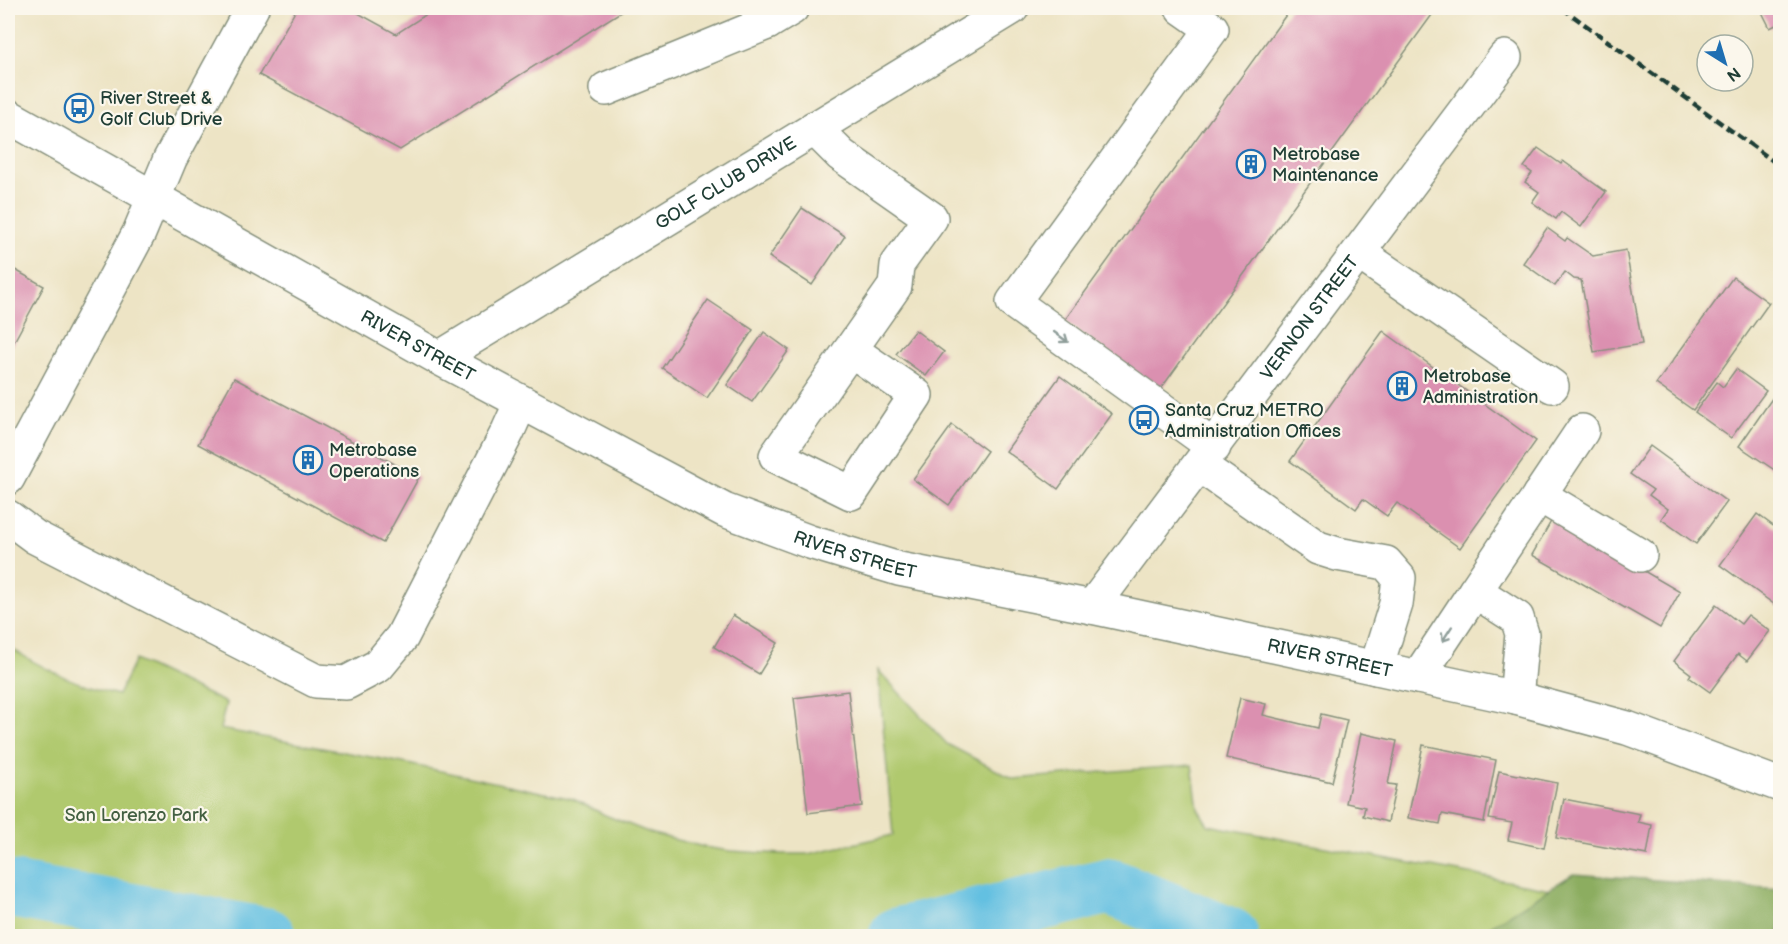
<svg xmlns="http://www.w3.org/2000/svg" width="1788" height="944" font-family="'Balsamiq Sans',sans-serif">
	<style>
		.green { fill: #b0c96e; stroke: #688351; stroke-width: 1.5 }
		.forest { fill: #8cad61; stroke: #56754a; stroke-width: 1.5 }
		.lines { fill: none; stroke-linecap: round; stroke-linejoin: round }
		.stream { stroke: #63c0e1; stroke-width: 9 }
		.river { stroke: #63c0e1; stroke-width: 57 }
		.building { fill: #db90b0 }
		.minor-casing { stroke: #86907c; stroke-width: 36 }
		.major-casing { stroke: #86907c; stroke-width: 36 }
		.minor { stroke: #fff; stroke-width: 33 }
		.major { stroke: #fff; stroke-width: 33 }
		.rail { stroke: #1f3d34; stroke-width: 4.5; stroke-dasharray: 9 4.5; stroke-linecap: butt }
		.oneway { stroke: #8f9e9a }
		.labels { text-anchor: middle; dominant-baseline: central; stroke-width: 4.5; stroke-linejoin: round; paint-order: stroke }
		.poi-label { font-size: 18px; fill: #1f3d34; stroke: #fbf7ec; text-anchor: start }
		.street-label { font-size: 18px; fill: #1f3d34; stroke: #fbf7ec }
		.park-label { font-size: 18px; fill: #436042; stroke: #fbf7ec }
	</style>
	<rect width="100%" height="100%" fill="#fbf7ec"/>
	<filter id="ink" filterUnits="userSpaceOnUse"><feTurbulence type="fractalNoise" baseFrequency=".0167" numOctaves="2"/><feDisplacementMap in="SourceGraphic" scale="12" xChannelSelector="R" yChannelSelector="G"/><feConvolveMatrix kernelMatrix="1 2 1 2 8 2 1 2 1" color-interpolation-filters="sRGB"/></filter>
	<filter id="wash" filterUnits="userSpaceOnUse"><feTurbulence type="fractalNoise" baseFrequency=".008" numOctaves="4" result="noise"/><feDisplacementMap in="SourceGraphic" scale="24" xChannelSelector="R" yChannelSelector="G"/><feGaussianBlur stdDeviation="1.35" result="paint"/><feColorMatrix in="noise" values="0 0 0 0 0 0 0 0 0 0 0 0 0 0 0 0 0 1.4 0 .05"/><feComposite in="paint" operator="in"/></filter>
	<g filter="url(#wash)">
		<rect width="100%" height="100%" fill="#ede4c5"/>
		<!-- green -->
		<path class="green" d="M 8,646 C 42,669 78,685 118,695 L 135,660 L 226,703 L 220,729 L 403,763 L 573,799 L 605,815 L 653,834 L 704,847 L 730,851 L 782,854 L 808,854 L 893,835 L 878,670 L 947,744 L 1013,779 L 1192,765 L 1198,809 L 1208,825 L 1780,932 L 1780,936 L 8,936 Z"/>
		<!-- forest -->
		<polygon class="forest" points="1573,874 1780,889 1780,936 1475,936"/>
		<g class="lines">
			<!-- stream -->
			<polyline class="stream" points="8,62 10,64"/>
			<!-- river -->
			<g class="river">
				<polyline points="8,889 267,936"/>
				<polyline points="897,936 1109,886 1230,936"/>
			</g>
		</g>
		<g id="blocks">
			<!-- building -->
			<g class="building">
				<polygon points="297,8 349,8 396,34 436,8 627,8 400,150 259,75"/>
				<polygon points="1291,8 1437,8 1160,390 1064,321"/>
				<polygon points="1760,8 1780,8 1780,23 1770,28"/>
				<polygon points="1538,148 1561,164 1563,161 1606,192 1581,227 1561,212 1556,219 1532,202 1539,192 1525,182 1532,173 1524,167"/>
				<polygon points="802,208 845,236 812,285 769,257"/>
				<polygon points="1547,228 1565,241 1567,238 1593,256 1626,250 1642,344 1594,352 1581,280 1574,279 1565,272 1555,286 1523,263"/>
				<polygon points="8,266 44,286 8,353"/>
				<polygon points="1733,277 1769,303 1693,410 1656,384"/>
				<polygon points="708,300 753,330 707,398 662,368"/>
				<polygon points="915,330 944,352 926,376 896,354"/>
				<polygon points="1383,331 1536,441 1460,548 1397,503 1387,516 1363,499 1356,509 1290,461"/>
				<polygon points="764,332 789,350 752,402 727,385"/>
				<polygon points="1736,369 1766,391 1731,438 1695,412 1717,382 1723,387"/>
				<polygon points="1060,376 1112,414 1058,489 1006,451"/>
				<polygon points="234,378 419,477 383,543 198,444"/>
				<polygon points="1780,387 1780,465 1776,471 1739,446"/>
				<polygon points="952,425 987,451 949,505 913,479"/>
				<polygon points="1650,446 1727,502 1696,544 1661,519 1668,509 1649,495 1653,490 1630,474"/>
				<polygon points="1757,514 1780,531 1780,605 1778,607 1720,565"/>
				<polygon points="1553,518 1680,592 1660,628 1532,555"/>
				<polygon points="1716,605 1741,624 1748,615 1770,631 1747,661 1738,654 1710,692 1689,677 1691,674 1674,661"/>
				<polygon points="733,615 778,643 759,674 714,647"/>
				<polygon points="848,691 862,806 808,813 794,698"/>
				<polygon points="1240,698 1266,704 1263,715 1318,728 1321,714 1347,720 1332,782 1226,758"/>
				<polygon points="1361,733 1397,741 1388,784 1396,785 1388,822 1363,816 1365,807 1346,803"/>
				<polygon points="1423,745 1496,760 1484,822 1442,814 1440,824 1408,818"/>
				<polygon points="1499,771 1557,783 1544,848 1508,840 1512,823 1489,819"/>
				<polygon points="1564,799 1640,814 1638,822 1652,825 1647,855 1556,838"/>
			</g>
		</g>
	</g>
	<g filter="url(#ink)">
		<use href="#blocks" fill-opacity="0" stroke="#86907c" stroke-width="1.5"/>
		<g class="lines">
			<!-- minor casing -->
			<g class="minor-casing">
				<g id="minor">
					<polyline points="757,8 767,23 792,8"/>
					<polyline points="1182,8 1212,29 1013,302 1214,447"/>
					<polyline points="606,89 767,23"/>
					<polyline points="814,128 841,155 931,218 897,265 895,286 776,456 851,493 916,395 851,350"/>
					<polyline points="1359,253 1552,386"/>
					<path id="s1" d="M 439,358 L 1012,8"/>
					<polyline points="1199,465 1318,548 1337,554 1386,563 1399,578 1396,604 1376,668"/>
					<polyline points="8,478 139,233 170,159 252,8"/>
					<polyline points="1539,495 1640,555"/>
					<polyline points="8,517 35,537 316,681 346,683 378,666 402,637 508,431 521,402"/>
					<path id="s2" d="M 1092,607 L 1505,57"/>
					<polyline points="1418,677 1475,591"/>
					<polyline points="1516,698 1522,634 1517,618 1475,591 1582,431"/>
				</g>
			</g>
			<!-- major casing -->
			<g class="major-casing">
				<g id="major">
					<path id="s3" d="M 8,116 L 439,358 L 724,510 L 810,542 L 899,569 L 1092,607 L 1516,698 L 1627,728 L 1780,785"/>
				</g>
			</g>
			<!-- minor -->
			<use href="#minor" class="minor"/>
			<!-- major -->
			<use href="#major" class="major"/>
			<!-- rail -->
			<polyline class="rail" points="1562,8 1780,166"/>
		</g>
		<!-- one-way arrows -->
		<defs><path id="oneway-shaft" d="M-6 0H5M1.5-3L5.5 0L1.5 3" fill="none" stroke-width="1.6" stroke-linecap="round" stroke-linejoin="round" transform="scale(1.5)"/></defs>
		<g class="oneway">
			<use href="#oneway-shaft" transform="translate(1061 337) rotate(36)"/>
			<use href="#oneway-shaft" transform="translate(1447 634) rotate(123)"/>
		</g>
	</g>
	<!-- icons -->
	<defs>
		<g id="bus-ring" transform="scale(1.5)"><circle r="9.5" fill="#fbf7ec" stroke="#1f6fb2" stroke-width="1.5"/><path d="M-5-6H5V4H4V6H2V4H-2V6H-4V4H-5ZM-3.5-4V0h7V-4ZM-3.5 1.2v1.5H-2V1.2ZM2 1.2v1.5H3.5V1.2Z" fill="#1f6fb2"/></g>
		<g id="building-ring" transform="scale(1.5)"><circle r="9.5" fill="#fbf7ec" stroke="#1f6fb2" stroke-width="1.5"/><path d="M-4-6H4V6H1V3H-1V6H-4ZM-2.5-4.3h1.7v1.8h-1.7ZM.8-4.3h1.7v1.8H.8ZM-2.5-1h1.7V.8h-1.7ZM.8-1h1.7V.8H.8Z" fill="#1f6fb2"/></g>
	</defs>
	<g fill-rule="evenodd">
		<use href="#bus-ring" x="79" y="108"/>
		<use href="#building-ring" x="1251" y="164"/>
		<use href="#building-ring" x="1402" y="386"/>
		<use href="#bus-ring" x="1144" y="420"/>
		<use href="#building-ring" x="308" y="460"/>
	</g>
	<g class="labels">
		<!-- poi labels -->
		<g class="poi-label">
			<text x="100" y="98">River Street &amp;<tspan x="100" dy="21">Golf Club Drive</tspan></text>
			<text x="1272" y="154">Metrobase<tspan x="1272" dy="21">Maintenance</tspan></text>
			<text x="1423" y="376">Metrobase<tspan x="1423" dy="21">Administration</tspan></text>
			<text x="1165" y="410">Santa Cruz METRO<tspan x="1165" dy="21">Administration Offices</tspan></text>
			<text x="329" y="450">Metrobase<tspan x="329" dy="21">Operations</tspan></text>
		</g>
		<!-- street labels -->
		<g class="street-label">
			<text stroke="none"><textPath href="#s1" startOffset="336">GOLF CLUB DRIVE</textPath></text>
			<text stroke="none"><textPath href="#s2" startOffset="362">VERNON STREET</textPath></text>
			<text stroke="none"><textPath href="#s3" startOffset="470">RIVER STREET</textPath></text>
			<text stroke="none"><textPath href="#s3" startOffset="956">RIVER STREET</textPath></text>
			<text stroke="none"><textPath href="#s3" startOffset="1442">RIVER STREET</textPath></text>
		</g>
		<!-- park labels -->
		<g class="park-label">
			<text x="136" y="815">San Lorenzo Park</text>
		</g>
	</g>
	<!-- margin -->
	<rect width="1788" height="944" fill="none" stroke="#fbf7ec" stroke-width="30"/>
	<!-- north arrow -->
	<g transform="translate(1725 63) rotate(143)"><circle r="28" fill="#fbf7ec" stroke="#a3ada2" stroke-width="1.5"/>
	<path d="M0-4.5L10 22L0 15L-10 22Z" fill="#1f6fb2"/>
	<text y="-9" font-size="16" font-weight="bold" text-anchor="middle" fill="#1f3d34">N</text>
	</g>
</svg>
